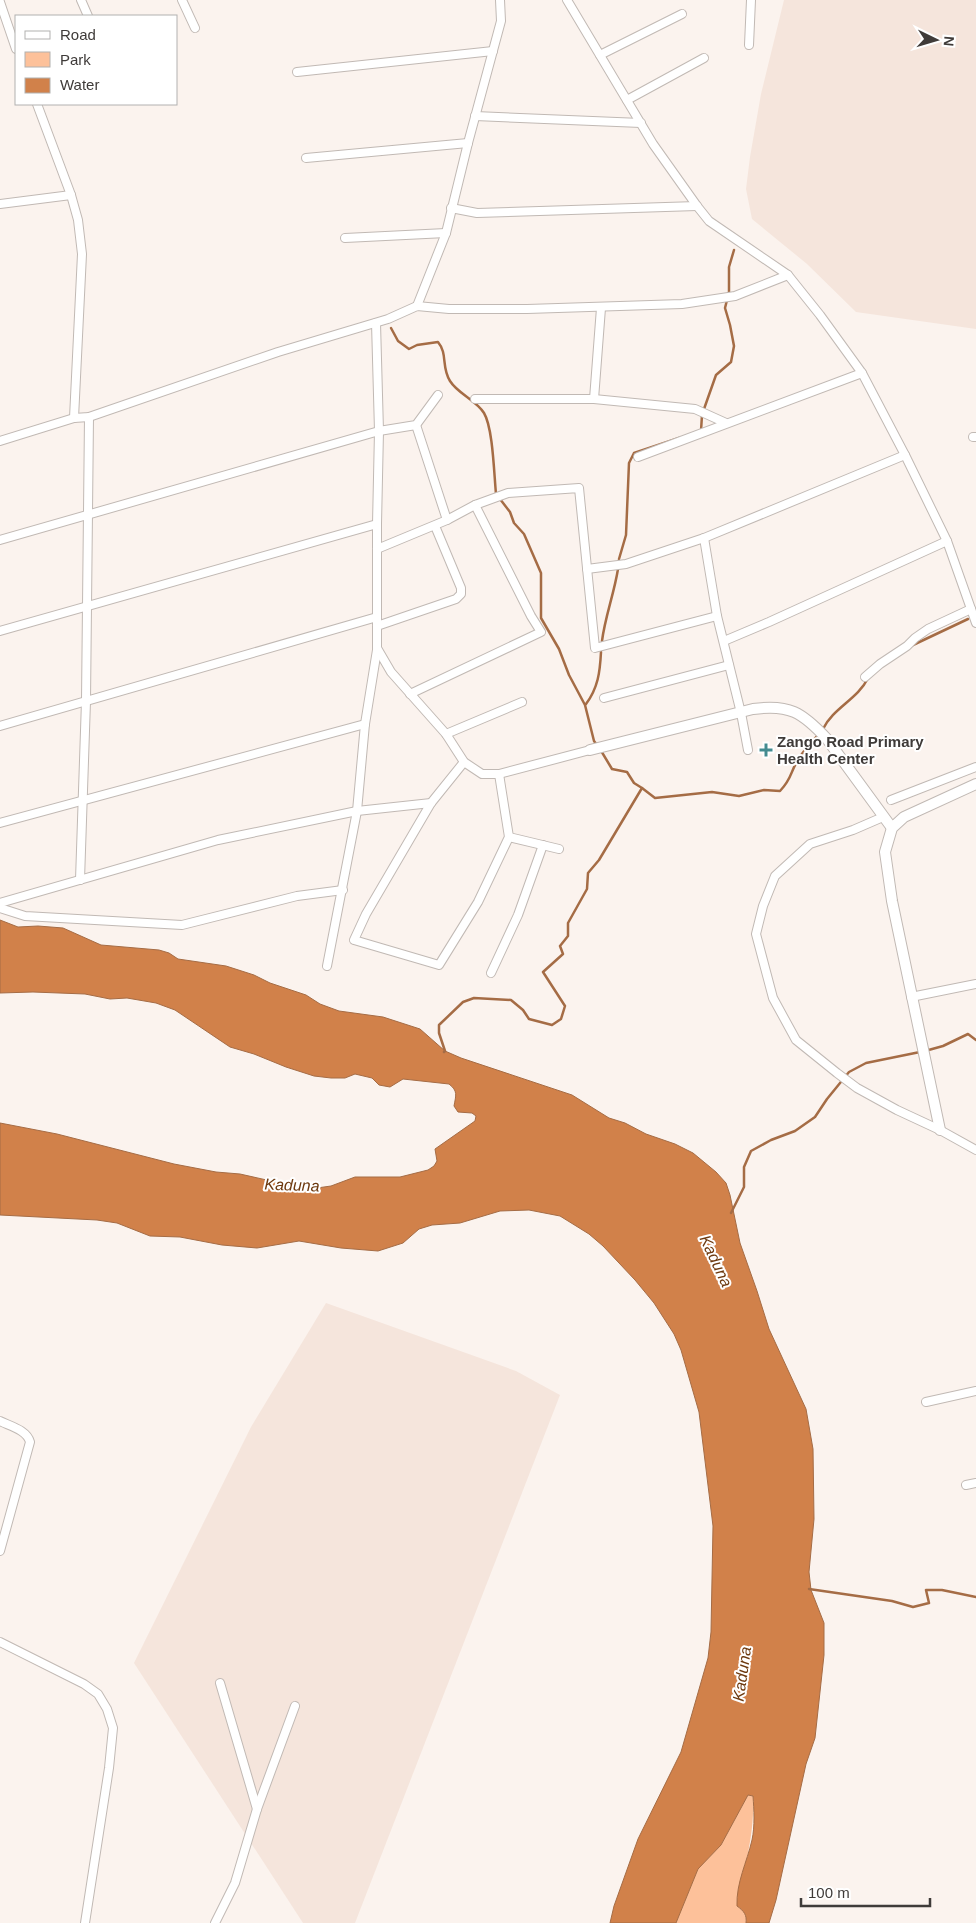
<svg xmlns="http://www.w3.org/2000/svg" width="976" height="1923" font-family="Arial,sans-serif">
	<style>
		.built { fill: #f5e5dc }
		.green { fill: #fdc19a }
		.water { fill: #d1814a; stroke: #a56c45 }
		.lines { fill: none; stroke-linecap: round; stroke-linejoin: round }
		.stream { stroke: #a56c45; stroke-width: 2.5 }
		.minor-casing { stroke: #c1b9b4; stroke-width: 10 }
		.tertiary-casing { stroke: #c1b9b4; stroke-width: 12 }
		.minor { stroke: #fff; stroke-width: 8 }
		.tertiary { stroke: #fff; stroke-width: 10 }
		.poi-dot { fill: #448c91; stroke: #fff; stroke-width: 2 }
		.labels { text-anchor: middle; dominant-baseline: central; stroke-width: 4; stroke-linejoin: round; paint-order: stroke }
		.poi-label { font-size: 15px; font-weight: bold; fill: #3f3b39; stroke: #fff; text-anchor: start }
		.water-label { font-size: 16px; font-style: italic; fill: #6d390f; stroke: #fff }
	</style>
	<rect width="100%" height="100%" fill="#fbf3ee"/>
	<!-- built -->
	<g class="built">
		<polygon points="784,0 976,0 976,329 856,312 807,264 752,219 746,189 750,157 761,94"/>
		<polygon points="326,1303 516,1371 560,1395 355,1923 303,1923 134,1663 251,1427"/>
	</g>
	<!-- green -->
	<path class="green" d="M 748,1795 L 753,1796 C 755,1834 744,1869 737,1906 C 744,1911 747,1915 746,1923 L 676,1923 L 698,1869 L 721,1845 Z"/>
	<!-- water -->
	<path class="water" d="M 0,920 L 18,927 L 38,926 L 63,928 L 101,945 L 159,950 L 169,953 L 178,959 L 226,966 L 254,975 L 270,983 L 306,995 L 320,1004 L 339,1011 L 383,1017 L 420,1029 L 445,1051 L 461,1058 L 572,1095 L 609,1118 L 625,1123 L 646,1134 L 675,1144 L 693,1153 L 716,1172 L 726,1183 L 730,1195 L 740,1243 L 757,1291 L 769,1329 L 806,1409 L 813,1449 L 814,1519 L 809,1572 L 811,1590 L 824,1623 L 824,1655 L 815,1738 L 806,1764 L 776,1900 L 769,1923 L 746,1923 C 747,1915 744,1911 737,1906 C 736,1883 747,1862 752,1840 C 755,1826 754,1810 753,1796 L 748,1795 L 721,1845 L 698,1869 L 676,1923 L 610,1923 L 614,1906 L 638,1839 L 681,1752 L 708,1658 L 711,1632 L 713,1526 L 699,1412 L 681,1350 L 674,1334 L 654,1303 L 635,1280 L 603,1246 L 589,1234 L 560,1216 L 529,1210 L 500,1211 L 460,1223 L 432,1225 L 419,1229 L 403,1243 L 378,1251 L 341,1248 L 299,1241 L 257,1248 L 222,1245 L 180,1237 L 150,1236 L 117,1223 L 97,1220 L 0,1215 L 0,1123 L 57,1134 L 174,1164 L 216,1172 L 240,1174 L 302,1188 L 317,1188 L 331,1186 L 355,1177 L 400,1177 L 428,1170 L 434,1166 L 437,1161 L 435,1149 L 475,1121 L 476,1116 L 472,1113 L 458,1112 L 454,1106 C 456,1095 458,1091 449,1084 L 403,1079 L 390,1087 L 379,1085 L 372,1078 L 355,1074 L 345,1078 L 331,1078 L 314,1076 L 286,1067 L 254,1054 L 230,1047 L 175,1010 L 156,1003 L 127,998 L 110,999 L 85,994 L 33,992 L 0,993 Z"/>
	<g class="lines">
		<!-- stream -->
		<g class="stream">
			<path d="M 391,328 L 398,341 L 409,349 L 417,345 L 438,342 C 448,354 441,367 450,381 C 458,394 476,400 484,413 C 493,428 494,474 496,494"/>
			<polyline points="704,409 716,375 731,362 734,346 730,325 725,308 729,292 729,267 734,250"/>
			<polyline points="701,431 702,415"/>
			<polyline points="500,499 510,512 514,523 524,534 541,573 541,618 559,649 569,675 585,705 594,741 597,745"/>
			<polyline points="619,559 626,535 629,463 634,453 679,438"/>
			<path d="M 602,641 C 605,617 614,594 618,569"/>
			<polyline points="913,645 968,619"/>
			<path d="M 586,704 C 598,688 600,672 601,652"/>
			<path d="M 823,729 C 833,708 858,699 868,678"/>
			<path d="M 642,788 L 655,798 L 712,792 L 739,796 L 764,790 L 780,791 C 793,777 789,774 798,760 C 803,751 811,743 818,735"/>
			<polyline points="925,1051 943,1046 968,1034 976,1040"/>
			<polyline points="444,1052 445,1051 439,1033 439,1025 463,1002 474,998 511,1000 523,1010 529,1019 552,1025 561,1019 565,1006 543,972 563,954 560,946 568,936 568,923 587,889 588,873 599,860 642,788 634,783 627,772 612,769 600,749"/>
			<polyline points="731,1213 744,1187 744,1167 751,1151 771,1140 795,1131 815,1117 827,1099 849,1072 866,1063 920,1052"/>
			<polyline points="809,1589 892,1601 913,1607 929,1603 926,1590 942,1590 976,1597"/>
		</g>
		<!-- minor casing -->
		<g class="minor-casing">
			<g id="minor">
				<polyline points="81,0 88,16"/>
				<polyline points="182,0 195,28"/>
				<polyline points="567,0 653,144 697,206 709,221 788,275 820,315 862,373 905,455 947,541 976,623"/>
				<polyline points="0,2 16,49"/>
				<polyline points="749,45 751,0"/>
				<polyline points="600,55 682,14"/>
				<polyline points="297,72 493,51"/>
				<polyline points="627,100 704,58"/>
				<polyline points="37,104 71,195 78,220 82,254 74,418"/>
				<polyline points="475,116 641,123"/>
				<polyline points="306,158 468,143"/>
				<polyline points="0,204 71,195"/>
				<polyline points="451,208 477,213 697,206"/>
				<polyline points="345,238 446,233"/>
				<polyline points="417,306 446,233 468,143 501,21 500,0"/>
				<polyline points="376,323 379,431 377,524"/>
				<polyline points="475,399 594,399 695,409 726,423"/>
				<polyline points="594,399 601,308"/>
				<polyline points="416,425 447,520"/>
				<polyline points="973,437 976,437"/>
				<polyline points="0,441 74,418 89,417 278,352 388,319 417,306 449,309 527,309 682,304 735,296 788,275"/>
				<polyline points="638,457 862,373"/>
				<polyline points="704,538 717,616 741,713 748,750"/>
				<polyline points="0,540 379,431 416,425 438,395"/>
				<polyline points="377,549 447,520 475,505 508,493 579,488 595,648 717,616"/>
				<polyline points="587,569 626,564 704,538 905,455"/>
				<polyline points="377,626 456,599 461,594 461,588 435,526"/>
				<polyline points="0,631 377,524 377,648 391,672 446,734 464,762 482,774 499,774 590,750"/>
				<polyline points="724,641 769,622 947,541"/>
				<polyline points="865,677 880,664 907,646 915,638 928,629 971,609"/>
				<polyline points="410,694 541,632 531,616 475,505"/>
				<polyline points="604,698 729,665"/>
				<polyline points="0,726 377,617"/>
				<polyline points="446,734 522,702"/>
				<polyline points="464,762 431,803 366,914 354,940 439,965 478,902 509,837 499,774"/>
				<polyline points="891,800 976,767"/>
				<polyline points="883,817 853,830 810,844 775,876 763,906 756,934 773,998 796,1040 837,1073 857,1088 897,1110 940,1130 976,1150"/>
				<polyline points="0,823 365,724"/>
				<polyline points="509,837 559,849"/>
				<polyline points="80,880 86,701 89,417"/>
				<polyline points="0,903 218,840 357,811 431,803"/>
				<polyline points="0,908 25,916 182,925 297,896 343,890"/>
				<polyline points="327,966 357,811 365,724 377,650"/>
				<polyline points="491,973 518,915 543,845"/>
				<polyline points="911,997 976,984"/>
				<polyline points="926,1402 976,1391"/>
				<path d="M 0,1421 C 10,1426 27,1430 30,1442 L 0,1551"/>
				<polyline points="966,1485 976,1483"/>
				<polyline points="0,1642 84,1684 98,1694 107,1709 113,1728 109,1768 85,1923"/>
				<polyline points="220,1683 257,1809"/>
				<polyline points="215,1923 235,1883 257,1809 295,1706"/>
			</g>
		</g>
		<!-- tertiary casing -->
		<g class="tertiary-casing">
			<g id="tertiary">
				<path d="M 590,750 L 753,709 C 789,704 802,712 827,739 L 892,828"/>
				<polyline points="940,1130 892,901 885,852 892,828 904,817 976,784"/>
			</g>
		</g>
		<!-- minor -->
		<use href="#minor" class="minor"/>
		<!-- tertiary -->
		<use href="#tertiary" class="tertiary"/>
	</g>
	<!-- markers -->
	<path class="poi-dot" d="M763.5 742.5h5v5h5v5h-5v5h-5v-5h-5v-5h5z"/>
	<g class="labels">
		<!-- poi labels -->
		<g class="poi-label">
			<text x="777" y="741">Zango Road Primary<tspan x="777" dy="17">Health Center</tspan></text>
		</g>
		<!-- water labels -->
		<g class="water-label">
			<text transform="translate(292 1185) rotate(2)">Kaduna</text>
			<text transform="translate(716 1261) rotate(65)">Kaduna</text>
			<text transform="translate(742 1674) rotate(-82)">Kaduna</text>
		</g>
	</g>
	<!-- legend -->
	<rect x="15" y="15" width="162" height="90" fill="#ffffff" stroke="#b2b1b0"/>
	<rect x="25" y="31" width="25" height="8" fill="#ffffff" stroke="#b2b1b0"/>
	<text x="60" y="40" font-size="15" fill="#3f3b39">Road</text>
	<rect x="25" y="52" width="25" height="15" fill="#fdc19a" stroke="#b2b1b0"/>
	<text x="60" y="65" font-size="15" fill="#3f3b39">Park</text>
	<rect x="25" y="78" width="25" height="15" fill="#d1814a" stroke="#b2b1b0"/>
	<text x="60" y="90" font-size="15" fill="#3f3b39">Water</text>
	<!-- north arrow -->
	<g transform="translate(936 40) rotate(95)" stroke="#ffffff" stroke-width="4" paint-order="stroke">
	<path d="M0-4L9 19L0 12L-9 19Z" fill="#3f3b39"/>
	<text y="-8" font-size="14" font-weight="bold" text-anchor="middle" fill="#3f3b39">N</text>
	</g>
	<!-- scale -->
	<path d="M801 1898v8h129v-8" fill="none" stroke="#3f3b39" stroke-width="2.5"/>
	<text x="808" y="1898" font-size="15" fill="#3f3b39" stroke="#ffffff" stroke-width="4" paint-order="stroke">100 m</text>
</svg>
